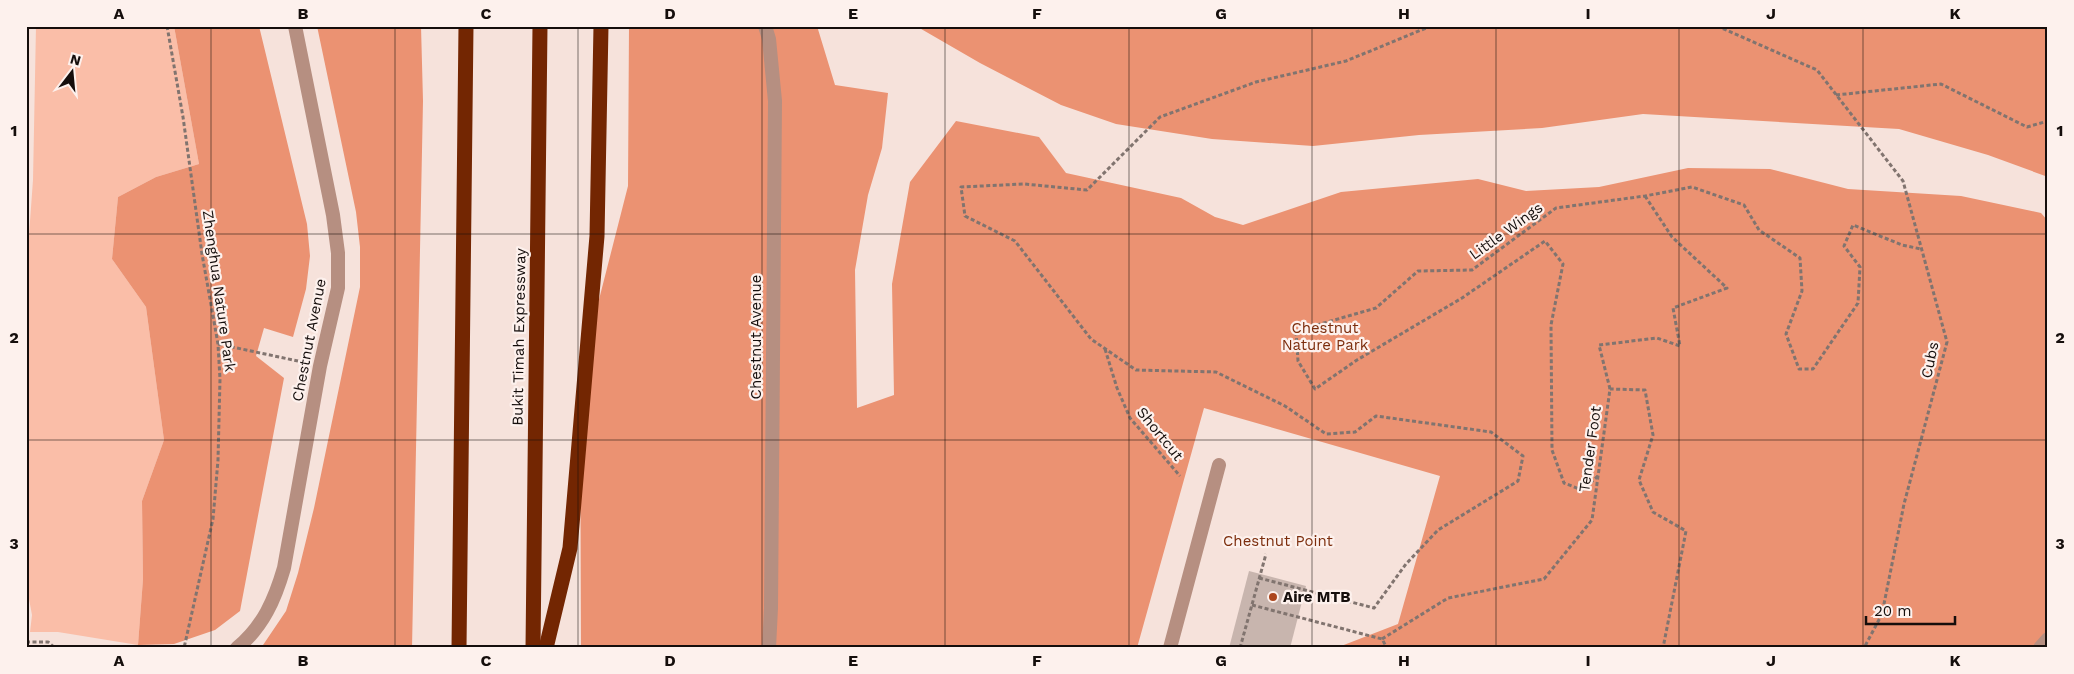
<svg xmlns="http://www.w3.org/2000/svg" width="2074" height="674" font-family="'Work Sans',sans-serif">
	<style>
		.green { fill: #fabea8 }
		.forest { fill: #eb9272 }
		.building { fill: #c8b5ae }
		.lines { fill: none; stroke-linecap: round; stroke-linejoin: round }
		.path { stroke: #81746f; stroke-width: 3; stroke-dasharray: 4 2.5; stroke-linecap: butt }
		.service { stroke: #b68f81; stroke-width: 14 }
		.minor { stroke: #b68f81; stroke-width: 14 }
		.motorway { stroke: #732602; stroke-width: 15 }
		.grid { fill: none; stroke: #150e0c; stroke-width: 1; stroke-opacity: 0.55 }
		.poi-dot { fill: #ac461d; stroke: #fdf1ed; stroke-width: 2 }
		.labels { text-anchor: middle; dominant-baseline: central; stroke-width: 4.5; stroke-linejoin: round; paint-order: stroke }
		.street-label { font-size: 15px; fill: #150e0c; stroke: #fdf1ed }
		.park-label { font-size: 15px; fill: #7c2d0c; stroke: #fdf1ed }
		.poi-label { font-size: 15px; font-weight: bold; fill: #150e0c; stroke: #fdf1ed; text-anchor: start }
		.neatline { fill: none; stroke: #150e0c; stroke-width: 2 }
		.grid-label { font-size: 16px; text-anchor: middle; font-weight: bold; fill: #150e0c }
	</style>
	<rect width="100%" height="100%" fill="#f6e2db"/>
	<!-- green -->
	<polygon class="green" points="36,26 174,26 199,164 156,177 118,197 112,259 146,307 164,440 142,501 143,579 138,645 58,632 30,632 32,615 26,583 26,276 33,180"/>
	<!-- forest -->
	<g class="forest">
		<polygon points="174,26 259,26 307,224 310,256 306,289 293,337 264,328 256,356 284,378 240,611 215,630 174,644 138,645 143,579 142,501 164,440 146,307 112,259 118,197 156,177 199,164"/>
		<polygon points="317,26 421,26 423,101 412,648 261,648 286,611 298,573 314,508 360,287 360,247 356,212"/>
		<polygon points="629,26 817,26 835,85 888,93 882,148 868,195 855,270 857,408 894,395 892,284 910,182 956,121 1039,137 1066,173 1181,198 1215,217 1243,225 1341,192 1478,179 1526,191 1599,187 1688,168 1770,169 1848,189 1961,196 2041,213 2048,221 2048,648 1336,648 1398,624 1440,476 1204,408 1137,648 581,648 580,374 628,186"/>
		<polygon points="916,26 2048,26 2048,177 1988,155 1899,129 1643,114 1542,128 1419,135 1313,146 1212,139 1116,124 1061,105 980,63"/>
	</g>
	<!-- building -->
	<polygon class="building" points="1249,571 1306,586 1290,648 1229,648"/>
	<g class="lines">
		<!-- path -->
		<g class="path">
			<polyline points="167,26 183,117 202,254 218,344 220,379 218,460 213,519 184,648"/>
			<polyline points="1717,26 1817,70 1903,181 1947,342 1904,504 1882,614 1864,648"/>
			<polyline points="1836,95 1941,84 2027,127 2048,121"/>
			<polyline points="218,344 298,361"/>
			<polyline points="1105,349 1117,388 1130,418 1180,476"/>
			<polyline points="1610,389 1599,345 1657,338 1680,346 1673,308 1727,288 1672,237 1645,196"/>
			<polyline points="1598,476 1582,490 1564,483 1552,450 1551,325 1563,264 1545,241 1462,298 1357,360 1315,389 1298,361 1296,331 1376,308 1418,271 1472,270 1556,208 1645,196 1692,187 1744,205 1759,230 1800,258 1802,291 1786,334 1799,369 1813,369 1858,303 1860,267 1844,246 1853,225 1902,245 1921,249"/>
			<polyline points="1259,578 1374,608 1406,564 1438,530 1518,481 1523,456 1491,432 1376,416 1355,432 1326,434 1285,406 1216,372 1136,370 1091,339 1015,241 965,216 961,187 1024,184 1087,190 1160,117 1256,82 1346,61 1431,26"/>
			<polyline points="1252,605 1382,639 1387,648"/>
			<polyline points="1382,639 1448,598 1544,579 1592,520 1610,389 1645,390 1653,435 1639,480 1653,512 1686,531 1663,648"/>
			<polyline points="26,642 48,642 55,648"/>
			<polyline points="1240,648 1266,554"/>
		</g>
		<!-- service -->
		<g class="service">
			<polyline points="1170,648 1219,465"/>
			<polyline points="2040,648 2048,639"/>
		</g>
		<!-- minor -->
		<g class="minor">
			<polyline points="765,26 769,39 775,101 771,608 769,648"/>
			<path d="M 237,648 C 263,627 275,599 284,568 L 320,366 L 338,288 L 338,253 L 333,215 L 295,26"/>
		</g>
		<!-- motorway -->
		<g class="motorway">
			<polyline points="459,648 466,26"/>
			<polyline points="533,648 540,26"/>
			<polyline points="546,648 570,548 597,236 601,26"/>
		</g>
	</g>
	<!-- grid -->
	<path class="grid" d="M 211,26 L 211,648M 395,26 L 395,648M 578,26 L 578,648M 762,26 L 762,648M 945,26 L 945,648M 1129,26 L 1129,648M 1312,26 L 1312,648M 1496,26 L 1496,648M 1679,26 L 1679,648M 1863,26 L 1863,648M 26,234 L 2048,234M 26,440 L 2048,440"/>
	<!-- markers -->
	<circle class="poi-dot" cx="1273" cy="597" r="5"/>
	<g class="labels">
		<!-- street labels -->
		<g class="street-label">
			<text transform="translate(1506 231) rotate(-36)">Little Wings</text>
			<text transform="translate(219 291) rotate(82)">Zhenghua Nature Park</text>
			<text transform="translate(519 337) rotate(-89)">Bukit Timah Expressway</text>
			<text transform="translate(756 337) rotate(-90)">Chestnut Avenue</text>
			<text transform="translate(309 340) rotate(-79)">Chestnut Avenue</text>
			<text transform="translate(1930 360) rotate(-78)">Cubs</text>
			<text transform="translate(1160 434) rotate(51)">Shortcut</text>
			<text transform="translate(1590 449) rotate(-82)">Tender Foot</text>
		</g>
		<!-- park labels -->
		<g class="park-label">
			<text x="1325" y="328">Chestnut<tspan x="1325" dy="17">Nature Park</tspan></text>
			<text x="1278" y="541">Chestnut Point</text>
		</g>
		<!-- poi labels -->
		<g class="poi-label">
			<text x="1283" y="597">Aire MTB</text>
		</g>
	</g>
	<!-- border -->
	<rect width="2074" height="674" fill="none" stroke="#fdf1ed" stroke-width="55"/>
	<!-- north arrow -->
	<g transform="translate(72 72) rotate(16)" stroke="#fdf1ed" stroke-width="4" paint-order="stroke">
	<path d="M0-4L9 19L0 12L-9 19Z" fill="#150e0c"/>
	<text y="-8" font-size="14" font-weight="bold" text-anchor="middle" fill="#150e0c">N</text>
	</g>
	<!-- scale -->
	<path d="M1866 616v8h89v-8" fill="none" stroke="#150e0c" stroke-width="2.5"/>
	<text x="1874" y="616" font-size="15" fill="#150e0c" stroke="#fdf1ed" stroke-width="4" paint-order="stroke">20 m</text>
	<rect x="28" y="28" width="2018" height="618" class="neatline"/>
	<g class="grid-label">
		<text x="119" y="19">A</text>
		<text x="303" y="19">B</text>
		<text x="486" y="19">C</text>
		<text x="670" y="19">D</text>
		<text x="853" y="19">E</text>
		<text x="1037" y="19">F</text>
		<text x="1221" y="19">G</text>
		<text x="1404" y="19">H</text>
		<text x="1588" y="19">I</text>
		<text x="1771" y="19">J</text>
		<text x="1955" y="19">K</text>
		<text x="14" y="136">1</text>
		<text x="2060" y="136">1</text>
		<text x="14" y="343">2</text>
		<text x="2060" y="343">2</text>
		<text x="14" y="549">3</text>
		<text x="2060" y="549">3</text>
		<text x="119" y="666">A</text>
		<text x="303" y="666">B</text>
		<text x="486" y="666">C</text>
		<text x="670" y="666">D</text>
		<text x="853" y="666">E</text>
		<text x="1037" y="666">F</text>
		<text x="1221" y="666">G</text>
		<text x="1404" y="666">H</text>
		<text x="1588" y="666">I</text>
		<text x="1771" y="666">J</text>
		<text x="1955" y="666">K</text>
	</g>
</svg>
